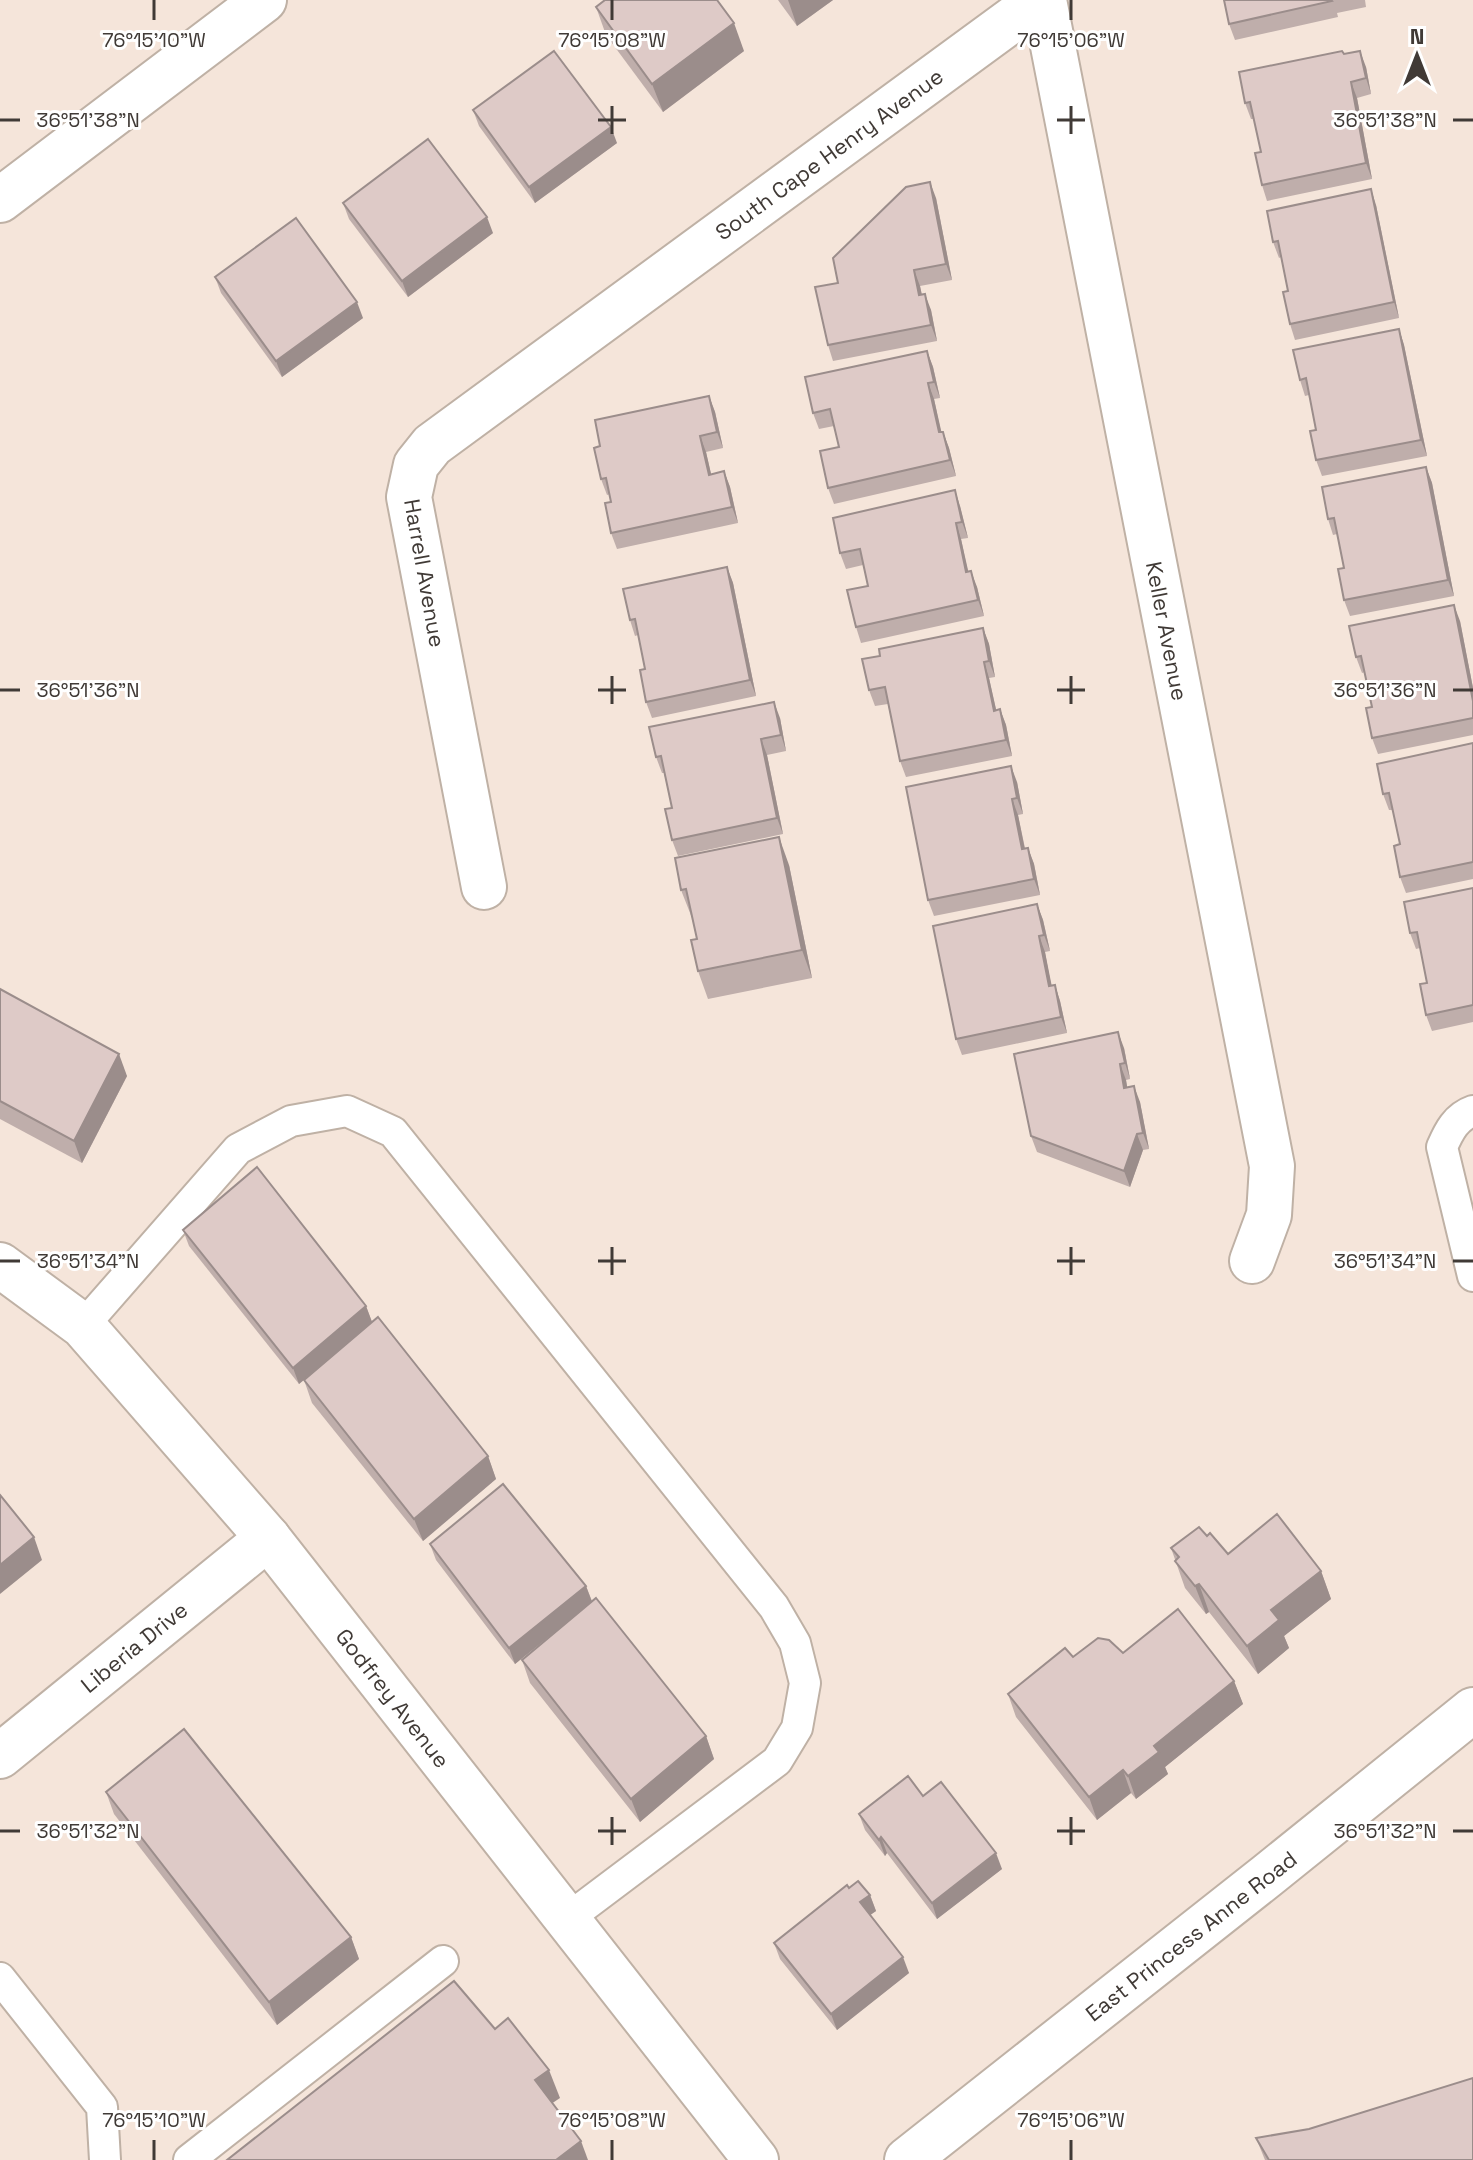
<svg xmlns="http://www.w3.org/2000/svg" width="1473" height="2160" font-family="'Space Grotesk',sans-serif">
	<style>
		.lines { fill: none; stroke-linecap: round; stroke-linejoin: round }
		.lane-casing { stroke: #bfb1a5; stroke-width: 34 }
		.street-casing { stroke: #bfb1a5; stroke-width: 48 }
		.secondary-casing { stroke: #bfb1a5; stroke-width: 48 }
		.lane { stroke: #fff; stroke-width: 30 }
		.street { stroke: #fff; stroke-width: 44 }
		.secondary { stroke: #fff; stroke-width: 44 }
		.wall { fill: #bfaeab }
		.shaded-wall { fill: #9b8d8b }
		.building { fill: #decac7; stroke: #9b8d8b; stroke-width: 2 }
		.ticks { fill: none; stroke: #403a36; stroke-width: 3 }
		.labels { text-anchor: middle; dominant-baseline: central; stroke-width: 6; stroke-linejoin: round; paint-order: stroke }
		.street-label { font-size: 22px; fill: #403a36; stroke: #fff }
		.ticks-label { font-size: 20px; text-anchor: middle; fill: #403a36; stroke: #fff; stroke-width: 6; stroke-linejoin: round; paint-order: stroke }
	</style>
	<rect width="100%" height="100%" fill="#f5e5da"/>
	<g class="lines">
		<!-- lane casing -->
		<g class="lane-casing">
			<g id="lane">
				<path d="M 1473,1111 C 1456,1117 1449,1131 1442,1147 L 1473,1276"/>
				<polyline points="83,1326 238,1149 291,1121 347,1111 393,1132 774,1607 795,1643 805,1683 797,1728 777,1761 567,1919"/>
				<polyline points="0,1978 102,2107 105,2160"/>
				<polyline points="189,2160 443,1961"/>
			</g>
		</g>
		<!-- street casing -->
		<g class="street-casing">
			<g id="street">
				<polyline points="1044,0 1272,1166 1269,1215 1252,1261"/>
				<polyline points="0,200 264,0"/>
				<polyline points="484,887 409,497 416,465 432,445 1039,0"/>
				<polyline points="0,1265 83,1326 268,1538 756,2160"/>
				<polyline points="0,1756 268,1538"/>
			</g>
		</g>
		<!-- secondary casing -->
		<g class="secondary-casing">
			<polyline id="secondary" points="907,2160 1268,1875 1473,1710"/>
		</g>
		<!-- lane -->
		<use href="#lane" class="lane"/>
		<!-- street -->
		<use href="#street" class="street"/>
		<!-- secondary -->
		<use href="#secondary" class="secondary"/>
	</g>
	<!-- wall -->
	<g class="wall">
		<polygon points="778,0 833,0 797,26"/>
		<polygon points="1224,0 1365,0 1366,7 1337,13 1338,17 1235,40 1229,24"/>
		<polygon points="596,7 744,51 663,112 606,35"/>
		<polygon points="1344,54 1366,67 1371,94 1357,98 1372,179 1267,201 1262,185 1261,152 1254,119 1251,119 1245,103"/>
		<polygon points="473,110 617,143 535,203 479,126"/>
		<polygon points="936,198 952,280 920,286 922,295 931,310 937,341 833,361 828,345 838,283"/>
		<polygon points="343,203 493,233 408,297 349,219"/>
		<polygon points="1376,205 1399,318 1295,340 1290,324 1288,291 1281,257 1279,258 1273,242"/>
		<polygon points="215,277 363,318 282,377 221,293"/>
		<polygon points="1399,329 1404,345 1427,456 1322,476 1316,460 1316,430 1309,395 1305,396 1300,380"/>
		<polygon points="927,351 933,367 940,398 934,399 941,432 943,432 949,448 956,476 834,504 828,488 839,447 834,426 819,429 813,413"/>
		<polygon points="709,396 715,412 723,448 706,452 711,474 724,471 730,487 738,523 617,549 611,533 611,502 610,494 607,495 601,479"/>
		<polygon points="1426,467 1432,483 1454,596 1350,616 1344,600 1344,568 1337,534 1333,535 1328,519"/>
		<polygon points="960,506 968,538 961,539 968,572 977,587 984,616 861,643 856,627 868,586 863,565 846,569 840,553"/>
		<polygon points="727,567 733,583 756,696 652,718 646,702 645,669 638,635 635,636 630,620"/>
		<polygon points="1460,621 1473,688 1473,735 1378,754 1372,738 1372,707 1365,672 1362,673 1356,657"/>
		<polygon points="983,628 989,644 995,677 989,678 996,710 1000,709 1006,725 1012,756 906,777 900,761 888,704 875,706 869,690 880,656"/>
		<polygon points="780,718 786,751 767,755 783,834 678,856 672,840 672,808 664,773 662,773 656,757"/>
		<polygon points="1473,743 1473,879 1406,893 1400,877 1400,844 1393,810 1389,810 1383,794"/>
		<polygon points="1017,782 1023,814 1018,815 1025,848 1028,848 1034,864 1040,895 934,916 928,900"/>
		<polygon points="789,865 812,978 708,999 698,971 697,939 692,918 681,890"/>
		<polygon points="1473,888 1473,1022 1432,1031 1426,1015 1427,983 1420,948 1416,949 1410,933"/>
		<polygon points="1037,904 1043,920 1050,951 1045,952 1051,986 1055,985 1060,1001 1067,1033 962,1055 956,1039"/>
		<polygon points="0,989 127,1076 82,1163 0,1119"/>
		<polygon points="1124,1048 1130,1079 1126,1080 1127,1087 1140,1102 1149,1149 1143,1150 1130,1187 1037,1152 1031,1136"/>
		<polygon points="183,1230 366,1306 372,1322 299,1384 189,1246"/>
		<polygon points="304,1380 488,1456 496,1479 423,1541 312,1403"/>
		<polygon points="1207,1536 1228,1554 1321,1571 1331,1599 1284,1636 1289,1648 1258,1674 1209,1612 1206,1614 1185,1588 1171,1548"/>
		<polygon points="430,1544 586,1586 592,1601 706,1736 714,1759 640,1822 530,1683 522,1660 568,1621 515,1664 436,1560"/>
		<polygon points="1123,1653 1234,1681 1243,1704 1165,1767 1168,1774 1136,1799 1131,1793 1097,1820 1016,1717 1008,1694 1073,1657"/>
		<polygon points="106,1792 351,1937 359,1959 277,2025 114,1814"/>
		<polygon points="923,1796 1002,1869 937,1919 887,1853 885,1856 865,1830 859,1814"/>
		<polygon points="849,1888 870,1895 876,1911 870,1915 909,1973 837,2030 780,1959 774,1943"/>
		<polygon points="1309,2129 1473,2160 1265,2160 1256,2138"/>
	</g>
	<!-- shaded-wall -->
	<g class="shaded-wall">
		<polygon points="788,0 833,0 797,26"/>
		<polygon points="734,23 744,51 663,112 652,84"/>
		<polygon points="1360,51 1366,67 1371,94 1366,78"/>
		<polygon points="1351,82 1357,98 1372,179 1366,163"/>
		<polygon points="611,127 617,143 535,203 529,187"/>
		<polygon points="930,182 936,198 952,280 946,264"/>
		<polygon points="1371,189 1376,205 1399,318 1394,302"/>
		<polygon points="487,217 493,233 408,297 402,281"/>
		<polygon points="914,270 920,286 925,311 919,295"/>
		<polygon points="925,294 931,310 937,341 931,325"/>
		<polygon points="357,302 363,318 282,377 276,361"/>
		<polygon points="1399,329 1404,345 1427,456 1421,440"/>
		<polygon points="927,351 933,367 940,398 934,382"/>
		<polygon points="928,383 934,399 945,448 939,432"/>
		<polygon points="709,396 715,412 723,448 717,432"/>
		<polygon points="943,432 949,448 956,476 950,460"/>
		<polygon points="700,436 706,452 715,491 709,475"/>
		<polygon points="1426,467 1432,483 1454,596 1448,580"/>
		<polygon points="724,471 730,487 738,523 732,507"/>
		<polygon points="955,490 960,506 968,538 962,522"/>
		<polygon points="956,523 961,539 972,588 966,572"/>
		<polygon points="727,567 733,583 756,696 750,680"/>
		<polygon points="971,571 977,587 984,616 978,600"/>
		<polygon points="1454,605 1460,621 1473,688 1473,701"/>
		<polygon points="983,628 989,644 995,677 989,661"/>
		<polygon points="984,662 989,678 1000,727 994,711"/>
		<polygon points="774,702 780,718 786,751 781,735"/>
		<polygon points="1000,709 1006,725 1012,756 1006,740"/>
		<polygon points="761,739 767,755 783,834 777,818"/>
		<polygon points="1011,766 1017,782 1023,814 1017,798"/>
		<polygon points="1012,799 1018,815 1028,865 1022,849"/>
		<polygon points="779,837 789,865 812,978 802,950"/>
		<polygon points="1028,848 1034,864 1040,895 1034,879"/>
		<polygon points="1037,904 1043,920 1050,951 1044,935"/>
		<polygon points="1039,936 1045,952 1055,1002 1049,986"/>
		<polygon points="1055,985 1060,1001 1067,1033 1061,1017"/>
		<polygon points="1118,1032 1124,1048 1130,1079 1125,1063"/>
		<polygon points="119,1054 127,1076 82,1163 74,1141"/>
		<polygon points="1120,1064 1126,1080 1130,1104 1124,1088"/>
		<polygon points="1134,1086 1140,1102 1149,1149 1143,1133"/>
		<polygon points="1137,1134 1143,1150 1130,1187 1124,1171"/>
		<polygon points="366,1306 372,1322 299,1384 293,1368"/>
		<polygon points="488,1456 496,1479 423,1541 414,1519"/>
		<polygon points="34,1537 42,1560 0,1594 0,1565"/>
		<polygon points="1321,1571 1331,1599 1284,1636 1289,1648 1258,1674 1247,1646 1271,1610"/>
		<polygon points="1199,1584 1209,1612 1206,1614 1195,1586"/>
		<polygon points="586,1586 592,1602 515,1664 509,1648"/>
		<polygon points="1234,1681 1243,1704 1165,1767 1168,1774 1136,1799 1128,1776 1154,1746"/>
		<polygon points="706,1736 714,1759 640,1822 631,1799"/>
		<polygon points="1123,1770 1131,1793 1097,1820 1089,1797"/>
		<polygon points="881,1837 887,1853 885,1856 879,1840"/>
		<polygon points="996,1853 1002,1869 937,1919 932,1903"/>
		<polygon points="870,1895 876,1911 866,1918 860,1902"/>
		<polygon points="351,1937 359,1959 277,2025 269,2002"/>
		<polygon points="903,1957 909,1973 837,2030 831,2014"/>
		<polygon points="549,2070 560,2098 545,2108 535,2080"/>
		<polygon points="581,2141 588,2160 556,2160"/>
	</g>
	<!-- building -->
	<g class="building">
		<polygon points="605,0 717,0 734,23 652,84 596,7"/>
		<polygon points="1224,0 1331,0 1332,1 1229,24"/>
		<polygon points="554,51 611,127 529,187 473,110"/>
		<polygon points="1342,51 1344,54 1360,51 1366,78 1351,82 1366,163 1262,185 1255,153 1261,152 1250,102 1245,103 1239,72"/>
		<polygon points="428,139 487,217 402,281 343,203"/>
		<polygon points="930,182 946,264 914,270 919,295 925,294 931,325 828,345 815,287 838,283 833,258 906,187"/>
		<polygon points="1371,189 1394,302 1290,324 1283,292 1288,291 1278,241 1273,242 1267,211"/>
		<polygon points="296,218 357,302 276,361 215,277"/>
		<polygon points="1399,329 1421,440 1316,460 1310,431 1316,430 1306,378 1300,380 1293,350"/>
		<polygon points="927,351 934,382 928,383 939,432 943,432 950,460 828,488 820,451 839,447 830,409 813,413 805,377"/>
		<polygon points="709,396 717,432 700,436 709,475 724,471 732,507 611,533 605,503 611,502 606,478 601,479 594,448 600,446 595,420"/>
		<polygon points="1426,467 1448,580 1344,600 1338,569 1344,568 1334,518 1328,519 1322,487"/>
		<polygon points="955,490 962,522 956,523 966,572 971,571 978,600 856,627 847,590 868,586 860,549 840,553 833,518"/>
		<polygon points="727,567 750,680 646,702 640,670 645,669 635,619 630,620 623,589"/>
		<polygon points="1454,605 1473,701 1473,718 1372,738 1366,708 1372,707 1361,656 1356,657 1349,626"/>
		<polygon points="983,628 989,661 984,662 994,711 1000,709 1006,740 900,761 885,687 869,690 862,659 880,656 879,649"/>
		<polygon points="774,702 781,735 761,739 777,818 672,840 665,809 672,808 661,756 656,757 649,727"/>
		<polygon points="1473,743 1473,862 1400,877 1394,846 1400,844 1389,793 1383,794 1377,764"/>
		<polygon points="1011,766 1017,798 1012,799 1022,849 1028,848 1034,879 928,900 906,787"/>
		<polygon points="779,837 802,950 698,971 691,940 697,939 686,889 681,890 675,858"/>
		<polygon points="1473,888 1473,1005 1426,1015 1420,984 1427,983 1417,932 1410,933 1404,902"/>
		<polygon points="1037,904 1044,935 1039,936 1049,986 1055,985 1061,1017 956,1039 933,926"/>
		<polygon points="0,989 119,1054 74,1141 0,1101"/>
		<polygon points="1118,1032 1125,1063 1120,1064 1124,1088 1134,1086 1143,1133 1137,1134 1124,1171 1031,1136 1014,1054"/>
		<polygon points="257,1167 366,1306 293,1368 183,1230"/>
		<polygon points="378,1317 488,1456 414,1519 304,1380"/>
		<polygon points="503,1484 586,1586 509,1648 430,1544"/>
		<polygon points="0,1495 34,1537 0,1565"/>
		<polygon points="1277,1514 1321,1571 1271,1610 1279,1620 1247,1646 1199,1584 1195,1586 1175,1561 1179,1557 1171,1548 1199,1527 1207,1536 1210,1533 1228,1554"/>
		<polygon points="596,1598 706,1736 631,1799 522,1660"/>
		<polygon points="1178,1609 1234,1681 1154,1746 1159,1752 1128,1776 1123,1770 1089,1797 1008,1694 1065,1648 1073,1657 1098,1638 1109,1640 1123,1653"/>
		<polygon points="184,1729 351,1937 269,2002 106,1792"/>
		<polygon points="908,1776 923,1796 941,1782 996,1853 932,1903 881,1837 879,1840 859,1814"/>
		<polygon points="858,1881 870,1895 860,1902 903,1957 831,2014 774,1943 847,1885 849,1888"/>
		<polygon points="454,1981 495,2029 508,2018 549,2070 535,2080 581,2141 556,2160 227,2160"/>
		<polygon points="1473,2078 1473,2160 1269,2160 1256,2138 1309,2129"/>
	</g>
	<!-- ticks -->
	<path class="ticks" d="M 154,0 L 154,20M 612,0 L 612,20M 1071,0 L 1071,20M 612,106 L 612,134M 1071,106 L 1071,134M 0,120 L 20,120M 598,120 L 626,120M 1057,120 L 1085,120M 1453,120 L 1473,120M 612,676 L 612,704M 1071,676 L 1071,704M 0,690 L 20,690M 598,690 L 626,690M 1057,690 L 1085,690M 1453,690 L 1473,690M 612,1247 L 612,1275M 1071,1247 L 1071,1275M 0,1261 L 20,1261M 598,1261 L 626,1261M 1057,1261 L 1085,1261M 1453,1261 L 1473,1261M 612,1817 L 612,1845M 1071,1817 L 1071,1845M 0,1831 L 20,1831M 598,1831 L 626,1831M 1057,1831 L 1085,1831M 1453,1831 L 1473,1831M 154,2140 L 154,2160M 612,2140 L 612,2160M 1071,2140 L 1071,2160"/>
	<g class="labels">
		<!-- street labels -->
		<g class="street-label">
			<text transform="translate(829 154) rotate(-36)">South Cape Henry Avenue</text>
			<text transform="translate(425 573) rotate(80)">Harrell Avenue</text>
			<text transform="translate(1167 631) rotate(79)">Keller Avenue</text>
			<text transform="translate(134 1647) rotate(-39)">Liberia Drive</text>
			<text transform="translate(393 1698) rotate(52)">Godfrey Avenue</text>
			<text transform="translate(1191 1936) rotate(-38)">East Princess Anne Road</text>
		</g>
	</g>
	<g class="ticks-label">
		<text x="154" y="47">76°15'10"W</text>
		<text x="612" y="47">76°15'08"W</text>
		<text x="1071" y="47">76°15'06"W</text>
		<text x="88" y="127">36°51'38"N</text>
		<text x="1385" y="127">36°51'38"N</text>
		<text x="88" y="697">36°51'36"N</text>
		<text x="1385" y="697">36°51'36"N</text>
		<text x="88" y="1268">36°51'34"N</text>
		<text x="1385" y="1268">36°51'34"N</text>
		<text x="88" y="1838">36°51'32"N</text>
		<text x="1385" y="1838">36°51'32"N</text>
		<text x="154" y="2127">76°15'10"W</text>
		<text x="612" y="2127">76°15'08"W</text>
		<text x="1071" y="2127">76°15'06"W</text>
	</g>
	<!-- north arrow -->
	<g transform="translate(1417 56)" stroke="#ffffff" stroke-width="6" paint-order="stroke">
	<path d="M0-6L14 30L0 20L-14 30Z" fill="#403a36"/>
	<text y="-12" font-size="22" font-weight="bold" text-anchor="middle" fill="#403a36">N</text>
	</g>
</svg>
